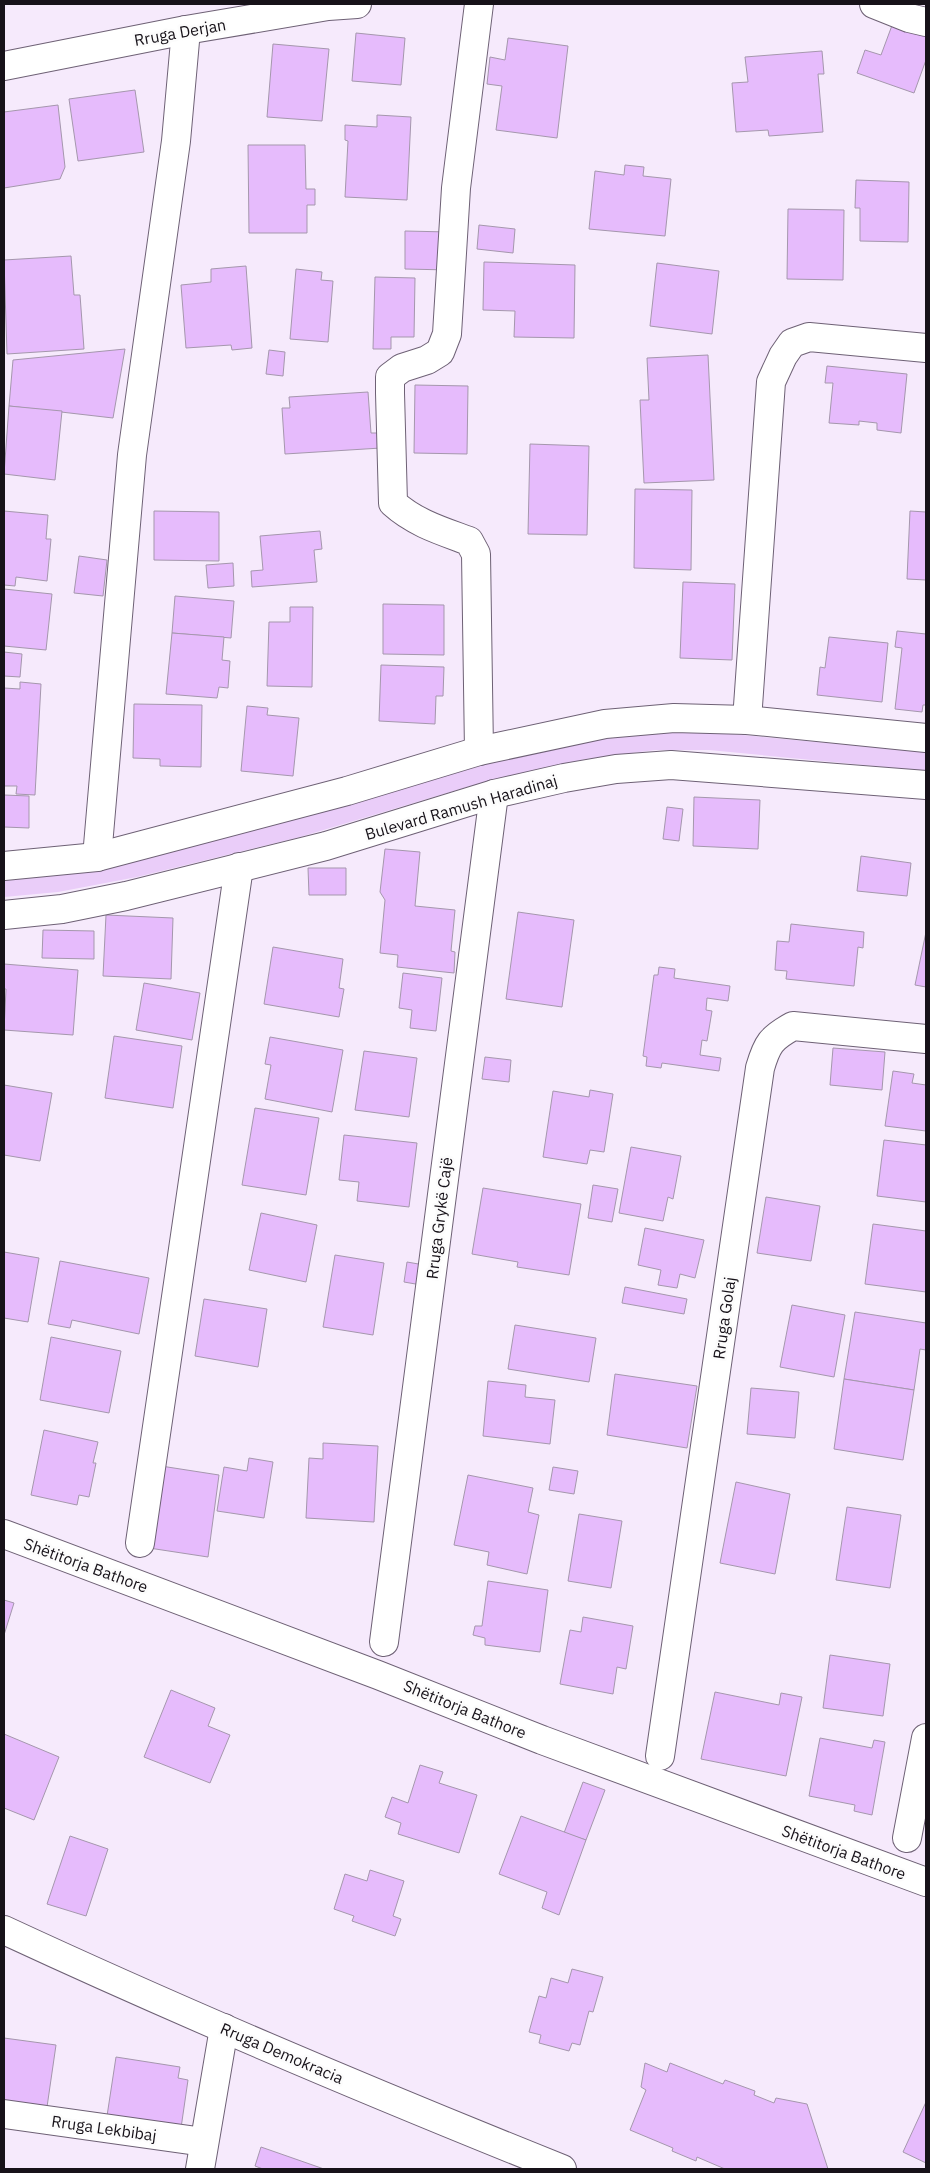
<svg xmlns="http://www.w3.org/2000/svg" width="930" height="2173" font-family="'IBM Plex Sans',sans-serif">
	<style>
		.green { fill: #eacdf9 }
		.building { fill: #e6bbfc; stroke: #a597ad }
		.lines { fill: none; stroke-linecap: round; stroke-linejoin: round }
		.street-casing { stroke: #6e6175; stroke-width: 30 }
		.secondary-casing { stroke: #6e6175; stroke-width: 30 }
		.street { stroke: #fff; stroke-width: 28 }
		.secondary { stroke: #fff; stroke-width: 28 }
		.labels { text-anchor: middle; dominant-baseline: central; stroke-width: 5; stroke-linejoin: round; paint-order: stroke }
		.street-label { font-size: 16px; fill: #171219; stroke: #fcfcfc }
	</style>
	<rect width="100%" height="100%" fill="#f6eafc"/>
	<!-- green -->
	<polygon class="green" points="657,730 709,732 926,752 926,771 709,750 655,750 586,759 467,787 300,837 137,877 58,892 4,897 4,877 293,819 484,765 581,740"/>
	<!-- building -->
	<g class="building">
		<polygon points="894,20 926,31 926,60 914,93 857,73 865,50 881,55"/>
		<polygon points="356,33 405,38 401,85 352,81"/>
		<polygon points="508,38 568,46 557,138 496,130 502,86 487,84 490,57 505,60"/>
		<polygon points="273,44 329,49 322,121 267,117"/>
		<polygon points="822,51 824,74 818,74 823,132 769,136 768,130 736,132 732,83 748,82 745,57"/>
		<polygon points="135,90 144,152 78,161 69,99"/>
		<polygon points="58,105 65,167 60,179 4,188 4,112"/>
		<polygon points="377,115 411,117 407,200 345,197 348,141 345,140 345,125 377,127"/>
		<polygon points="248,145 305,145 306,189 315,189 315,205 307,205 307,233 249,233"/>
		<polygon points="625,165 644,167 643,176 671,179 665,236 589,229 595,171 624,175"/>
		<polygon points="856,180 909,182 908,242 860,241 860,208 855,208"/>
		<polygon points="788,209 844,210 843,280 787,279"/>
		<polygon points="479,225 515,229 513,253 477,249"/>
		<polygon points="405,231 449,232 449,270 405,269"/>
		<polygon points="71,256 74,295 80,295 84,349 7,354 4,260"/>
		<polygon points="484,262 575,265 574,338 514,337 515,311 483,310"/>
		<polygon points="657,263 719,271 712,334 650,326"/>
		<polygon points="246,266 252,348 232,350 231,345 186,348 181,285 211,282 211,269"/>
		<polygon points="296,269 322,272 321,280 333,281 328,342 290,339"/>
		<polygon points="375,277 415,278 414,337 391,337 391,349 373,349"/>
		<polygon points="125,349 113,418 9,406 13,360"/>
		<polygon points="269,350 285,352 283,376 266,374"/>
		<polygon points="708,355 714,480 644,483 640,400 649,400 647,358"/>
		<polygon points="827,366 907,374 901,433 877,430 877,423 859,421 859,425 829,423 833,383 825,383"/>
		<polygon points="415,385 468,386 467,454 414,453"/>
		<polygon points="368,392 371,433 380,433 381,448 285,454 282,408 290,408 289,397"/>
		<polygon points="9,406 62,411 55,480 4,474"/>
		<polygon points="530,444 589,446 587,535 528,534"/>
		<polygon points="635,489 692,490 691,570 634,568"/>
		<polygon points="4,511 48,515 46,539 51,539 47,581 16,577 15,586 4,585"/>
		<polygon points="154,511 219,512 219,561 154,560"/>
		<polygon points="910,511 926,512 926,580 907,579"/>
		<polygon points="320,531 322,549 314,550 317,582 252,587 251,571 263,570 260,536"/>
		<polygon points="79,556 107,560 103,596 74,593"/>
		<polygon points="233,563 234,586 208,588 206,565"/>
		<polygon points="683,582 735,584 732,660 680,658"/>
		<polygon points="4,589 52,594 46,650 4,646"/>
		<polygon points="175,596 234,601 231,638 172,633"/>
		<polygon points="383,604 444,605 444,655 383,654"/>
		<polygon points="290,607 313,607 312,687 267,686 269,622 290,622"/>
		<polygon points="897,631 926,634 926,705 923,705 922,712 895,709 902,648 895,647"/>
		<polygon points="172,633 224,637 222,660 230,661 228,688 219,687 217,698 166,694"/>
		<polygon points="829,637 888,643 882,702 817,695 820,667 825,668"/>
		<polygon points="4,652 22,654 20,677 4,676"/>
		<polygon points="381,665 444,667 443,696 436,696 435,724 379,721"/>
		<polygon points="20,682 41,684 35,795 16,794 17,786 4,786 4,688 20,689"/>
		<polygon points="134,704 202,705 201,767 160,766 160,759 133,758"/>
		<polygon points="247,706 268,708 267,715 299,718 293,776 241,771"/>
		<polygon points="4,795 29,796 29,828 4,827"/>
		<polygon points="694,797 760,800 758,849 693,846"/>
		<polygon points="667,807 683,809 679,841 663,839"/>
		<polygon points="385,849 420,852 415,906 455,910 451,951 455,952 454,973 397,967 398,955 380,953 385,900 380,892"/>
		<polygon points="861,856 911,863 907,896 857,891"/>
		<polygon points="308,868 346,868 346,895 309,895"/>
		<polygon points="518,912 574,920 562,1007 506,999"/>
		<polygon points="106,915 173,918 171,979 103,976"/>
		<polygon points="791,924 864,932 863,948 858,947 854,986 786,979 787,971 775,970 777,941 789,942"/>
		<polygon points="43,930 94,931 94,959 42,958"/>
		<polygon points="926,932 926,987 915,985"/>
		<polygon points="273,947 343,959 339,988 344,989 339,1017 264,1004"/>
		<polygon points="4,964 78,970 73,1035 4,1030 6,989 4,989"/>
		<polygon points="659,967 675,969 674,978 730,986 728,1001 707,998 706,1010 712,1011 707,1041 702,1040 700,1055 721,1058 719,1071 662,1063 661,1068 646,1066 647,1057 643,1056 654,975 658,975"/>
		<polygon points="403,973 442,978 436,1031 410,1028 412,1010 399,1008"/>
		<polygon points="144,983 200,993 192,1040 136,1030"/>
		<polygon points="114,1036 182,1046 173,1108 105,1098"/>
		<polygon points="270,1037 343,1050 332,1112 265,1099 271,1065 265,1064"/>
		<polygon points="833,1048 885,1052 882,1090 830,1085"/>
		<polygon points="364,1051 417,1058 409,1117 355,1110"/>
		<polygon points="485,1057 511,1060 509,1082 482,1079"/>
		<polygon points="893,1071 914,1074 912,1083 926,1085 926,1131 885,1126"/>
		<polygon points="4,1085 52,1093 40,1161 4,1155"/>
		<polygon points="590,1090 613,1094 604,1152 590,1150 587,1164 543,1157 553,1091 589,1097"/>
		<polygon points="255,1108 319,1118 306,1195 242,1185"/>
		<polygon points="344,1135 417,1143 409,1207 357,1201 359,1182 339,1180"/>
		<polygon points="884,1140 926,1145 926,1202 877,1196"/>
		<polygon points="631,1147 681,1156 673,1199 668,1197 663,1221 619,1213"/>
		<polygon points="593,1185 618,1189 612,1222 588,1218"/>
		<polygon points="483,1188 581,1204 569,1275 517,1267 518,1262 472,1254"/>
		<polygon points="766,1197 820,1206 811,1261 757,1253"/>
		<polygon points="261,1213 317,1225 306,1282 249,1270"/>
		<polygon points="873,1224 926,1231 926,1292 865,1284"/>
		<polygon points="645,1228 704,1240 695,1278 680,1274 677,1288 658,1285 661,1270 638,1265"/>
		<polygon points="4,1252 39,1258 28,1322 4,1318"/>
		<polygon points="335,1255 384,1263 373,1335 323,1327"/>
		<polygon points="60,1261 149,1278 139,1334 72,1320 70,1328 48,1324"/>
		<polygon points="407,1262 430,1266 427,1286 404,1282"/>
		<polygon points="625,1287 687,1299 684,1314 622,1303"/>
		<polygon points="204,1299 267,1309 258,1367 195,1356"/>
		<polygon points="792,1305 845,1315 834,1377 780,1367"/>
		<polygon points="855,1312 926,1323 926,1350 920,1349 914,1390 844,1379"/>
		<polygon points="515,1325 596,1338 589,1382 508,1369"/>
		<polygon points="51,1337 121,1351 109,1413 40,1400"/>
		<polygon points="615,1374 697,1386 687,1448 607,1435"/>
		<polygon points="844,1379 914,1390 903,1460 834,1449"/>
		<polygon points="488,1381 526,1385 525,1397 555,1400 550,1444 483,1436"/>
		<polygon points="751,1388 799,1392 795,1438 747,1434"/>
		<polygon points="44,1430 98,1442 93,1463 96,1463 89,1497 79,1495 77,1505 31,1495"/>
		<polygon points="323,1443 378,1446 374,1522 306,1518 309,1458 323,1459"/>
		<polygon points="249,1458 273,1462 264,1518 217,1511 224,1467 247,1471"/>
		<polygon points="161,1466 219,1475 208,1557 149,1548"/>
		<polygon points="553,1467 578,1471 574,1494 549,1490"/>
		<polygon points="468,1475 533,1488 528,1512 539,1515 527,1574 487,1565 489,1552 454,1545"/>
		<polygon points="736,1482 790,1494 775,1574 720,1563"/>
		<polygon points="847,1507 901,1515 890,1588 836,1580"/>
		<polygon points="579,1514 622,1521 611,1588 568,1581"/>
		<polygon points="488,1581 548,1590 540,1652 485,1645 485,1638 473,1635 475,1626 482,1626"/>
		<polygon points="4,1600 14,1603 4,1635"/>
		<polygon points="583,1617 633,1626 626,1669 617,1667 613,1694 560,1684 570,1630 581,1632"/>
		<polygon points="830,1655 890,1664 883,1716 823,1708"/>
		<polygon points="171,1690 215,1708 208,1726 230,1735 210,1783 144,1757"/>
		<polygon points="715,1692 779,1705 781,1693 802,1697 786,1776 701,1759"/>
		<polygon points="4,1734 59,1757 34,1820 4,1808"/>
		<polygon points="820,1738 872,1748 874,1740 885,1742 872,1815 854,1811 855,1805 809,1796"/>
		<polygon points="420,1765 443,1772 439,1783 477,1795 459,1853 398,1834 401,1823 385,1817 392,1797 408,1803"/>
		<polygon points="583,1782 605,1790 586,1840 564,1833"/>
		<polygon points="521,1816 586,1840 559,1915 542,1908 547,1892 499,1874"/>
		<polygon points="70,1836 108,1849 86,1916 47,1904"/>
		<polygon points="370,1870 404,1881 393,1916 401,1919 395,1936 352,1921 354,1916 334,1909 345,1874 367,1881"/>
		<polygon points="572,1969 603,1977 593,2012 589,2011 580,2045 572,2043 569,2051 539,2043 541,2035 529,2032 539,1996 546,1998 551,1978 568,1983"/>
		<polygon points="4,2038 56,2045 47,2107 4,2101"/>
		<polygon points="116,2057 180,2067 178,2078 188,2080 181,2128 107,2116"/>
		<polygon points="645,2063 667,2072 670,2063 723,2084 725,2080 755,2091 754,2095 774,2103 776,2098 807,2104 828,2169 725,2169 697,2157 696,2161 672,2151 673,2148 630,2130 646,2090 641,2087"/>
		<polygon points="926,2102 926,2163 903,2152"/>
		<polygon points="261,2147 324,2169 263,2169 255,2166"/>
	</g>
	<g class="lines">
		<!-- street casing -->
		<g class="street-casing">
			<g id="street">
				<polyline points="874,4 909,18 926,22"/>
				<polyline points="747,720 771,382 783,356 792,343 809,337 926,348"/>
				<path d="M 479,751 L 476,554 L 469,541 C 442,531 415,523 393,503 L 390,393 L 390,377 L 402,368 L 427,360 L 440,352 L 447,334 L 456,188 L 479,4"/>
				<polyline points="97,857 132,455 176,141 186,30"/>
				<polyline points="4,1534 378,1675 542,1740 926,1882"/>
				<polyline points="140,1543 239,867"/>
				<polyline points="384,1642 494,794"/>
				<path d="M 660,1756 L 760,1068 C 767,1044 771,1038 793,1026 L 926,1039"/>
				<polyline points="907,1838 926,1738"/>
				<polyline points="4,2114 204,2142"/>
				<polyline points="200,2169 224,2028"/>
			</g>
		</g>
		<!-- secondary casing -->
		<g class="secondary-casing">
			<g id="secondary">
				<polyline points="4,66 186,30 328,6 357,4"/>
				<polyline points="4,866 97,857 347,791 479,751 605,724 674,718 747,720 926,738"/>
				<polyline points="4,915 62,909 126,896 326,846 494,794 564,778 616,769 671,765 926,785"/>
				<path d="M 4,1930 C 187,2015 375,2094 562,2169"/>
			</g>
		</g>
		<!-- street -->
		<use href="#street" class="street"/>
		<!-- secondary -->
		<use href="#secondary" class="secondary"/>
	</g>
	<g class="labels">
		<!-- street labels -->
		<g class="street-label">
			<text transform="translate(180 32) rotate(-10)">Rruga Derjan</text>
			<text transform="translate(461 807) rotate(-16)">Bulevard Ramush Haradinaj</text>
			<text transform="translate(439 1218) rotate(-83)">Rruga Grykë Cajë</text>
			<text transform="translate(724 1318) rotate(-82)">Rruga Golaj</text>
			<text transform="translate(86 1565) rotate(20)">Shëtitorja Bathore</text>
			<text transform="translate(465 1709) rotate(22)">Shëtitorja Bathore</text>
			<text transform="translate(844 1852) rotate(20)">Shëtitorja Bathore</text>
			<text transform="translate(282 2053) rotate(23)">Rruga Demokracia</text>
			<text transform="translate(104 2128) rotate(8)">Rruga Lekbibaj</text>
		</g>
	</g>
	<!-- border -->
	<rect width="930" height="2173" fill="none" stroke="#171219" stroke-width="10"/>
</svg>
